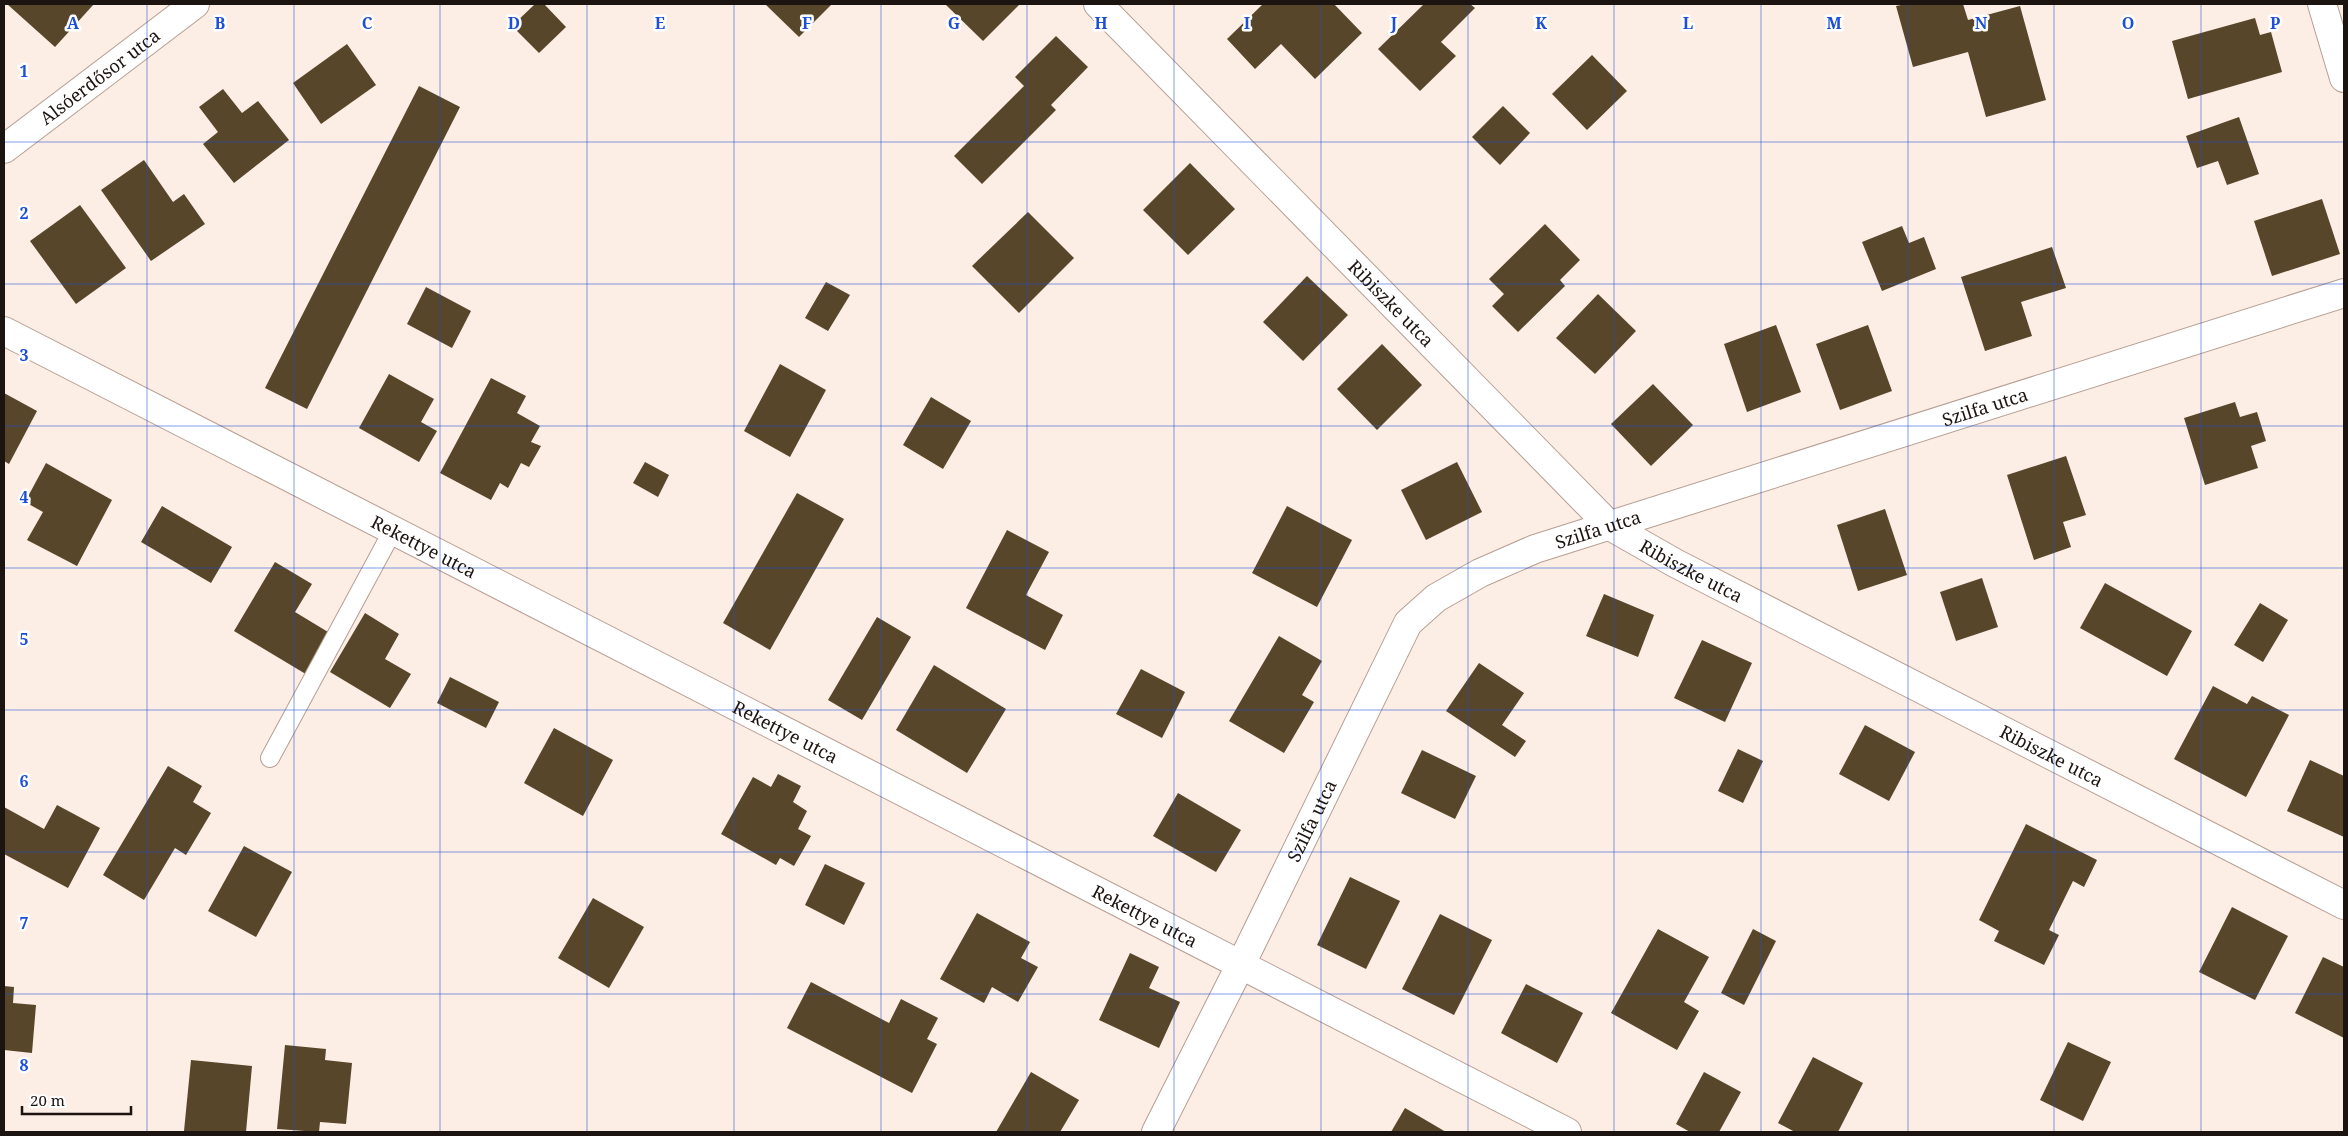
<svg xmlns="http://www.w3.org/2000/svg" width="2348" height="1136" font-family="'Noto Serif',serif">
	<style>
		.building { fill: #574629 }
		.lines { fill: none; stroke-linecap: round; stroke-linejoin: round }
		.lane-casing { stroke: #b69f93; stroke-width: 20 }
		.street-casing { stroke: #b69f93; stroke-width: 30 }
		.lane { stroke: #fff; stroke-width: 18 }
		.street { stroke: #fff; stroke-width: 28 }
		.grid { fill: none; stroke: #1d4ed8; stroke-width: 1; stroke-opacity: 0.55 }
		.labels { text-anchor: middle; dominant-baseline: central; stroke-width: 5; stroke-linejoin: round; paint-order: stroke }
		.street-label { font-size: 18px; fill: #1c1410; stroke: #fff }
		.grid-label { font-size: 16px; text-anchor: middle; font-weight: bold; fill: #1d4ed8; stroke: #fff; stroke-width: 5; stroke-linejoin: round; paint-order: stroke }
	</style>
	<rect width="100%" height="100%" fill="#fcede5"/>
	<!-- building -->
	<g class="building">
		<polygon points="7,4 94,4 55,47"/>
		<polygon points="535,4 544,4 566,27 539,53 512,26"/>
		<polygon points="765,4 832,4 799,37"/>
		<polygon points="945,4 1020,4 983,41"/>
		<polygon points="1263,4 1334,4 1362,33 1315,79 1281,44 1255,69 1227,39"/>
		<polygon points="1424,4 1470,4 1475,8 1441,42 1456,56 1420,91 1378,49"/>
		<polygon points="1906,4 1963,4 1968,20 2020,6 2046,100 1986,117 1968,52 1913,67 1896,6"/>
		<polygon points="2255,18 2260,35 2271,32 2282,72 2188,99 2172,41"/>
		<polygon points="1056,36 1088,67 1051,105 1056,110 982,184 954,156 1024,86 1015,77"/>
		<polygon points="347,44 376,85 321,124 293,83"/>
		<polygon points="1592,55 1627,91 1587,130 1552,94"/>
		<polygon points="419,86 460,107 307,409 265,388"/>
		<polygon points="223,89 242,113 258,101 289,140 234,183 203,144 218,132 199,107"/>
		<polygon points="1503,106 1530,133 1500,165 1472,137"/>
		<polygon points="2239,117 2259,174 2227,185 2218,161 2197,168 2186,136"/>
		<polygon points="144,160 173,202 184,194 205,224 151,261 101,190"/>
		<polygon points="1190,163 1235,209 1188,255 1143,210"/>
		<polygon points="2322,199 2340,254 2272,276 2254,221"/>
		<polygon points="80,205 126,268 76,304 30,241"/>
		<polygon points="1028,212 1074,258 1019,313 972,266"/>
		<polygon points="1545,224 1580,260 1560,280 1565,286 1518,332 1492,306 1504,294 1489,279"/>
		<polygon points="1902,226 1909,243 1924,237 1936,269 1882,291 1862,242"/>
		<polygon points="2052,247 2066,288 2021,302 2032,336 1985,351 1961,277"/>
		<polygon points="1307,276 1348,315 1303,361 1263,322"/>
		<polygon points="826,282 850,295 828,331 805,318"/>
		<polygon points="426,287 471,311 452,348 407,324"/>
		<polygon points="1598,294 1636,331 1595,374 1556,338"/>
		<polygon points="1776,325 1801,392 1747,412 1724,344"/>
		<polygon points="1868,325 1892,391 1840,410 1816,344"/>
		<polygon points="1382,344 1422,385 1377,430 1337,389"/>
		<polygon points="780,364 826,390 790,457 744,431"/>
		<polygon points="389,374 434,399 421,422 437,431 419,462 359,428"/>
		<polygon points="491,378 526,396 517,413 540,426 531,442 541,446 529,467 521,463 508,488 500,483 491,500 440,473"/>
		<polygon points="1653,384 1693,425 1651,466 1611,424"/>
		<polygon points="4,393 37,411 9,464 4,461"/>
		<polygon points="931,397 971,421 943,469 903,445"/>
		<polygon points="2235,402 2240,417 2257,412 2266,441 2251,446 2258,468 2205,485 2184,418"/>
		<polygon points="2066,456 2086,515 2063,522 2071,547 2034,560 2007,475"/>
		<polygon points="645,462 669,475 658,497 633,483"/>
		<polygon points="1457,462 1482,512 1426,540 1401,490"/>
		<polygon points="46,463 112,500 77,566 27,540 43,512 25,502"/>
		<polygon points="797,493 844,519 770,650 723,623"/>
		<polygon points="162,506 232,547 211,583 141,542"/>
		<polygon points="1287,506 1352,540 1317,607 1252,573"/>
		<polygon points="1885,509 1907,575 1858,591 1837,525"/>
		<polygon points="1007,530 1049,552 1026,595 1063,615 1045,650 966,608"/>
		<polygon points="275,562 312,584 295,612 333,635 309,676 234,631"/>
		<polygon points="1982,578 1998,627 1956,641 1940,592"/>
		<polygon points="2105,583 2192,631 2167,676 2080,628"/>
		<polygon points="1604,594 1654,615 1638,657 1586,636"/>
		<polygon points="2260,603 2288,620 2263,662 2234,645"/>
		<polygon points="365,613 399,634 385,659 411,674 390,708 330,672"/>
		<polygon points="877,617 911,637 862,720 828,700"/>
		<polygon points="1279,636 1322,661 1302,695 1314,702 1284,753 1229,721"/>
		<polygon points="1702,640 1752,663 1725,722 1674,698"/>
		<polygon points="1479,663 1524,693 1502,725 1526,741 1515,757 1446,711"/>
		<polygon points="934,665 1006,709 967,773 896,730"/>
		<polygon points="1141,669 1185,692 1162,738 1116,714"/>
		<polygon points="450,677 499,702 486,728 437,703"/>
		<polygon points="2213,686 2247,704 2252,696 2289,715 2246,797 2174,759"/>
		<polygon points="1865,725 1915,752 1889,801 1839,774"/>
		<polygon points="554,728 613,760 583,816 524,783"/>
		<polygon points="1738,749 1763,761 1743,803 1718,791"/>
		<polygon points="1422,750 1476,776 1455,819 1401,793"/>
		<polygon points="2310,760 2344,776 2344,837 2287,811"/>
		<polygon points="168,766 202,786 193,802 211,813 186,855 175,848 144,900 103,875"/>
		<polygon points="778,774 801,786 793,802 807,811 798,829 811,836 794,866 780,858 776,865 721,834 753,777 771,787"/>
		<polygon points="1178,793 1241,830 1216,872 1153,836"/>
		<polygon points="57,805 100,828 68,888 4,854 4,807 44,829"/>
		<polygon points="2026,824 2097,860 2084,887 2073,881 2049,930 2059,935 2044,965 1994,941 1999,931 1979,920"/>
		<polygon points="244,846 292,872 256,937 208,911"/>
		<polygon points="825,864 865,883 844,925 805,905"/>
		<polygon points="1350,877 1400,901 1366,969 1317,945"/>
		<polygon points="593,898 644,927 609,988 558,958"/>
		<polygon points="2232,907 2288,936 2255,1000 2199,972"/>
		<polygon points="977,913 1030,942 1021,958 1038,967 1018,1002 992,987 984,1003 940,979"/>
		<polygon points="1440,914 1492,940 1454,1015 1402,989"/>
		<polygon points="1658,929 1709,957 1684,1002 1699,1011 1677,1050 1611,1013"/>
		<polygon points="1753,929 1776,941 1744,1005 1721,993"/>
		<polygon points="1130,953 1159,967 1149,988 1180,1002 1159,1048 1099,1020"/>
		<polygon points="2323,957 2344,967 2344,1038 2295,1013"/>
		<polygon points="811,982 889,1023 901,999 938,1018 927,1039 937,1044 912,1093 787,1028"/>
		<polygon points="1526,984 1583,1013 1557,1063 1501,1033"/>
		<polygon points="4,986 14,987 13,1003 36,1005 32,1053 4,1050"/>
		<polygon points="2068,1042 2111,1062 2083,1121 2040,1100"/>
		<polygon points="285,1045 326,1049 325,1060 352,1063 346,1124 320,1122 319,1132 277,1129"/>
		<polygon points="1813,1057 1863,1083 1838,1132 1795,1132 1778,1123"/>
		<polygon points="191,1060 252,1066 246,1132 184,1131"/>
		<polygon points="1031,1072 1079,1100 1060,1132 996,1132"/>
		<polygon points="1704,1072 1741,1092 1719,1132 1690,1132 1676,1124"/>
		<polygon points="1405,1108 1446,1132 1391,1132"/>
	</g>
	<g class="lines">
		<!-- lane casing -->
		<g class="lane-casing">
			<polyline id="lane" points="270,758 392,532"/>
		</g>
		<!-- street casing -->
		<g class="street-casing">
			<g id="street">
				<path id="s1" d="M 1098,4 L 1610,526 L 1675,563 L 2344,905"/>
				<polyline points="2322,4 2344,78"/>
				<path id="s2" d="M 4,149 L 195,4"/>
				<path id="s3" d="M 4,331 L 1567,1132"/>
				<path id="s4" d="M 1156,1132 L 1249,948 L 1408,623 L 1436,598 L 1480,573 L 1535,549 L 2344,293"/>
			</g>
		</g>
		<!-- lane -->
		<use href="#lane" class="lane"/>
		<!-- street -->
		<use href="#street" class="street"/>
	</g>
	<!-- grid -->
	<path class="grid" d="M 147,4 L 147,1132M 294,4 L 294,1132M 440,4 L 440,1132M 587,4 L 587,1132M 734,4 L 734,1132M 881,4 L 881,1132M 1027,4 L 1027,1132M 1174,4 L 1174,1132M 1321,4 L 1321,1132M 1468,4 L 1468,1132M 1614,4 L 1614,1132M 1761,4 L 1761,1132M 1908,4 L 1908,1132M 2054,4 L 2054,1132M 2201,4 L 2201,1132M 4,142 L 2344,142M 4,284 L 2344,284M 4,426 L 2344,426M 4,568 L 2344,568M 4,710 L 2344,710M 4,852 L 2344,852M 4,994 L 2344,994"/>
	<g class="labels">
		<!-- street labels -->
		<g class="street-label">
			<text stroke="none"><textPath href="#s2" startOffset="120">Alsóerdősor utca</textPath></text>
			<text stroke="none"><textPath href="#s1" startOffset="419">Ribiszke utca</textPath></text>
			<text stroke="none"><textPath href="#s4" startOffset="1188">Szilfa utca</textPath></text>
			<text stroke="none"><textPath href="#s4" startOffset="782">Szilfa utca</textPath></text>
			<text stroke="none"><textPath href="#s3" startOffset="472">Rekettye utca</textPath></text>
			<text stroke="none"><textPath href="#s1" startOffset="824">Ribiszke utca</textPath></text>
			<text stroke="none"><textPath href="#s3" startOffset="878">Rekettye utca</textPath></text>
			<text stroke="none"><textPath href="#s1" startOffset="1229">Ribiszke utca</textPath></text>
			<text stroke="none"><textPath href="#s4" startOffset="348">Szilfa utca</textPath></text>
			<text stroke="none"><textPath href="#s3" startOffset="1282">Rekettye utca</textPath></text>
		</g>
	</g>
	<g class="grid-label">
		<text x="73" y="29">A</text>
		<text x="220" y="29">B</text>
		<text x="367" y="29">C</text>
		<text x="514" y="29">D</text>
		<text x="660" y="29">E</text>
		<text x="807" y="29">F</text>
		<text x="954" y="29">G</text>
		<text x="1101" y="29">H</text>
		<text x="1247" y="29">I</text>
		<text x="1394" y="29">J</text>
		<text x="1541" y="29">K</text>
		<text x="1688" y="29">L</text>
		<text x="1834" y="29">M</text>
		<text x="1981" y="29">N</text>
		<text x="2128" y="29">O</text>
		<text x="2275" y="29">P</text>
		<text x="24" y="77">1</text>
		<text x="24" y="219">2</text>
		<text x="24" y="361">3</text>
		<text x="24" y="503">4</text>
		<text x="24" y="645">5</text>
		<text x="24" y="787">6</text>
		<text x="24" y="929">7</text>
		<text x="24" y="1071">8</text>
	</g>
	<!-- border -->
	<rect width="2348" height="1136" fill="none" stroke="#1c1410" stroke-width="10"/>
	<!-- scale -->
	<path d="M22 1106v8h109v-8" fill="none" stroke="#1c1410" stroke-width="2.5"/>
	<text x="30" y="1106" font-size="15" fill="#1c1410" stroke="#ffffff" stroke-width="4" paint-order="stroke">20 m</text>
</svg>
